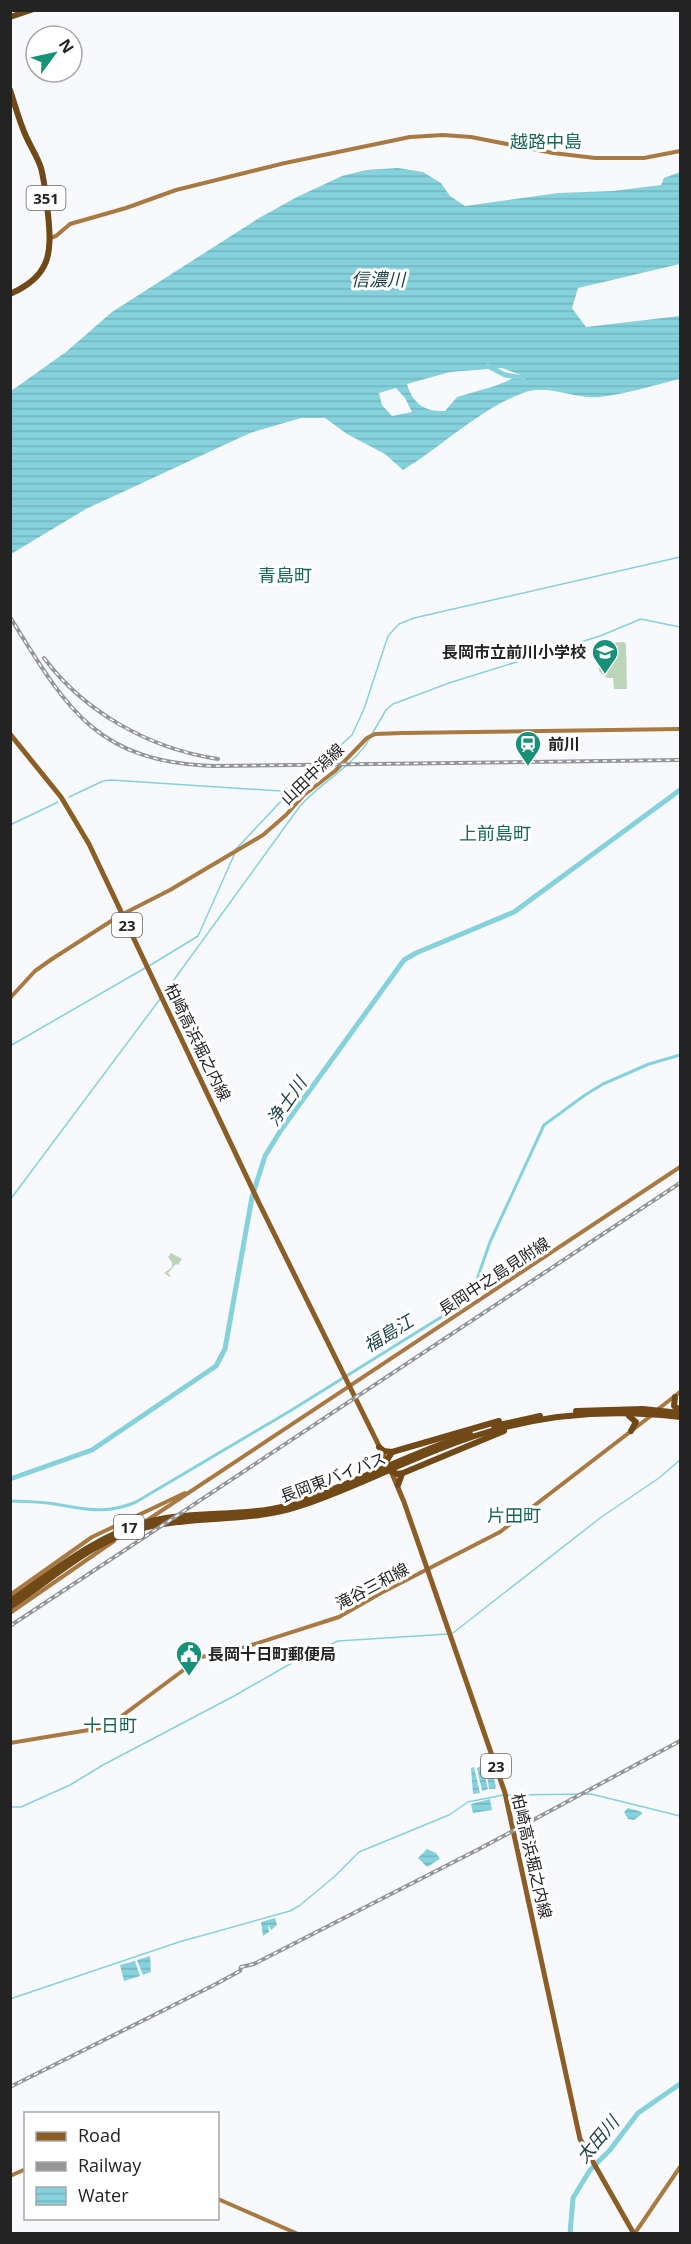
<svg xmlns="http://www.w3.org/2000/svg" width="691" height="2244" font-family="'Open Sans','Noto Sans JP',sans-serif">
	<style>
		.green { fill: #bcd5ba }
		.water { fill: url(#water-rules); fill-rule: evenodd }
		.lines { fill: none; stroke-linecap: round; stroke-linejoin: round }
		.stream { stroke: #85d2dd; stroke-width: 1.5 }
		.canal { stroke: #85d2dd; stroke-width: 3 }
		.river { stroke: #85d2dd; stroke-width: 5 }
		.secondary { stroke: #a97942; stroke-width: 4 }
		.primary { stroke: #8c5e25; stroke-width: 5 }
		.highway { stroke: #704917; stroke-width: 6 }
		.rail-casing { stroke: #949597; stroke-width: 4 }
		.rail { stroke: #fff; stroke-width: 1.5; stroke-dasharray: 4.5; stroke-linecap: butt }
		.labels { text-anchor: middle; dominant-baseline: central; stroke-width: 6; stroke-linejoin: round; paint-order: stroke }
		.shield { fill: #fff; stroke: #656566; stroke-width: 1.5 }
		.shield-label { font-size: 15px; font-weight: bold; fill: #232324 }
		.poi-label { font-size: 16px; font-weight: bold; fill: #232324; stroke: #fff; text-anchor: start }
		.street-label { font-size: 16px; fill: #232324; stroke: #fff }
		.neighbourhood-label { font-size: 18px; fill: #166654; stroke: #fff }
		.water-label { font-size: 18px; font-style: italic; fill: #1e4348; stroke: #fff }
	</style>
	<defs>
		<pattern id="water-rules" width="6" height="5" patternUnits="userSpaceOnUse" patternTransform="scale(1.5)"><rect width="6" height="5" fill="#85d2dd"/><path d="M0 2.5h6" fill="none" stroke="#73b4be"/></pattern>
	</defs>
	<rect width="100%" height="100%" fill="#f8f9fc"/>
	<!-- green -->
	<g class="green">
		<polygon points="624,642 626,644 627,689 614,689 613,678 607,678 599,671 598,663 603,662 603,643"/>
		<polygon points="171,1253 182,1259 178,1265 176,1264 168,1273 171,1276 170,1277 164,1273 172,1267 172,1262 168,1257"/>
	</g>
	<!-- water -->
	<g class="water">
		<path d="M 398,168 L 423,172 L 441,183 L 450,196 L 465,206 L 558,193 L 613,191 L 661,185 L 664,178 L 680,172 L 680,264 L 578,288 L 572,308 L 586,327 L 680,316 L 680,379 C 654,385 627,394 600,397 C 574,400 549,383 523,393 C 478,410 443,446 403,470 L 385,454 L 347,434 L 325,418 L 301,418 L 250,433 L 86,509 L 11,554 L 11,391 L 66,352 L 112,312 L 259,218 L 297,197 L 342,176 L 366,170 ZM 502,368 L 521,375 L 495,386 L 457,397 L 445,411 C 425,412 413,404 407,384 L 450,372 ZM 396,388 L 405,398 L 412,412 L 392,416 L 382,405 L 379,393 Z"/>
		<polygon points="481,1766 483,1768 488,1789 482,1791 477,1768"/>
		<polygon points="486,1766 491,1766 496,1787 495,1789 489,1789"/>
		<polygon points="474,1767 480,1793 473,1794 471,1768"/>
		<polygon points="490,1799 492,1810 473,1813 471,1804"/>
		<polygon points="628,1808 642,1812 642,1814 634,1820 628,1819 624,1812"/>
		<polygon points="427,1849 436,1853 440,1859 427,1867 418,1858"/>
		<polygon points="275,1918 277,1925 271,1930 268,1924 269,1932 263,1936 261,1922"/>
		<polygon points="150,1956 151,1972 143,1975 137,1960"/>
		<polygon points="135,1961 140,1976 124,1981 120,1965"/>
	</g>
	<g class="lines">
		<!-- stream -->
		<g class="stream">
			<polyline points="372,734 386,710 393,704 449,683 600,636 641,619 680,627"/>
			<polyline points="69,797 103,781 111,780 281,791 292,787 308,775 352,735 364,709 388,636 399,624 414,618 680,557"/>
			<polyline points="10,825 58,802"/>
			<polyline points="236,849 286,796 288,790"/>
			<polyline points="149,966 198,936 235,853"/>
			<path d="M 163,995 L 300,806 C 320,783 355,765 370,738"/>
			<polyline points="10,1046 145,968"/>
			<polyline points="10,1200 160,999"/>
			<polyline points="453,1633 600,1518 659,1478 680,1460"/>
			<polyline points="507,1795 591,1794 680,1816"/>
			<polyline points="10,1807 21,1807 70,1785 103,1765 234,1696 297,1660 338,1641 448,1634"/>
			<polyline points="10,1999 179,1942 290,1911 299,1906 334,1877 359,1852 449,1815 468,1802 503,1795"/>
		</g>
		<!-- canal -->
		<path class="canal" d="M 10,1501 C 23,1501 36,1502 48,1503 C 83,1508 103,1516 136,1502 L 290,1411 L 459,1306 L 473,1291 L 490,1242 L 544,1125 L 585,1095 L 603,1084 L 649,1064 L 680,1055"/>
		<!-- river -->
		<g class="river">
			<polyline points="488,366 505,375 524,378"/>
			<polyline points="10,1479 92,1450 216,1366 225,1349 252,1197 265,1156 281,1130 404,960 416,953 514,912 680,790"/>
			<polyline points="570,2234 573,2198 590,2170 610,2150 638,2113 680,2084"/>
		</g>
		<!-- secondary -->
		<g class="secondary">
			<polyline points="50,238 56,236 70,224 126,208 176,190 285,163 410,137 443,135 471,137 553,153 595,158 644,158 680,151"/>
			<polyline points="10,998 35,971 52,959 119,916 170,890 263,835 286,815 304,795 335,771 367,738 375,734 403,733 680,729"/>
			<polyline points="657,1410 680,1392"/>
			<polyline points="146,1521 680,1167"/>
			<polyline points="10,1595 92,1537 185,1493"/>
			<polyline points="10,1613 114,1541"/>
			<polyline points="10,1743 107,1727 201,1657 236,1650 339,1617 381,1593 500,1532 652,1415"/>
			<polyline points="10,2176 26,2169"/>
			<polyline points="218,2199 298,2234"/>
			<polyline points="635,2233 680,2167"/>
		</g>
		<!-- primary -->
		<g class="primary">
			<polyline points="10,734 61,797 89,844 259,1203 387,1462"/>
			<polyline points="391,1471 404,1502 505,1793 580,2139 634,2234"/>
		</g>
		<!-- highway -->
		<g class="highway">
			<polyline points="10,17 31,10"/>
			<path d="M 10,90 C 15,105 19,120 25,134 C 30,146 37,156 41,168 C 45,183 46,199 48,214 C 52,253 51,276 10,294"/>
			<polyline points="675,1397 674,1406 680,1410"/>
			<polyline points="576,1411 643,1409 680,1413"/>
			<polyline points="629,1416 636,1422 631,1431"/>
			<polyline points="494,1426 540,1416"/>
			<polyline points="379,1447 384,1451 392,1452 499,1421"/>
			<polyline points="386,1462 392,1452"/>
			<polyline points="391,1471 397,1474 403,1473 504,1431"/>
			<polyline points="398,1485 402,1474"/>
			<path d="M 10,1601 C 58,1568 102,1530 161,1519 C 204,1511 249,1517 292,1504 C 353,1485 409,1453 470,1434"/>
			<path d="M 10,1607 C 54,1578 95,1538 147,1527 C 198,1515 250,1523 300,1506 C 361,1486 417,1454 478,1435 C 543,1414 613,1409 680,1417"/>
		</g>
		<!-- rail casing -->
		<g class="rail-casing">
			<g id="rail">
				<path d="M 10,617 C 67,709 96,762 214,766 L 680,760"/>
				<path d="M 44,658 C 85,713 151,749 218,759"/>
				<polyline points="10,1626 680,1183"/>
				<polyline points="10,2087 216,1984 240,1971 241,1967 254,1964 481,1848 680,1741"/>
			</g>
		</g>
		<!-- rail -->
		<use href="#rail" class="rail"/>
	</g>
	<!-- icons -->
	<defs>
		<g id="school-pin" transform="scale(1.35)"><path d="M0 17L-7.5 6A9.5 9.5 0 1 1 7.5 6Z" fill="#179278" stroke="#fff"/><path d="M0-5L7-2L0 1L-7-2ZM-4 1L0 2.5L4 1V4Q0 6-4 4Z" fill="#fff"/></g>
		<g id="station-pin" transform="scale(1.35)"><path d="M0 17L-7.5 6A9.5 9.5 0 1 1 7.5 6Z" fill="#179278" stroke="#fff"/><path d="M-3-6H3Q5-6 5-4V2Q5 4 3 4L4.5 6H3L1.5 4h-3L-3 6H-4.5L-3 4Q-5 4-5 2V-4Q-5-6-3-6ZM-3.5-4v3h7v-3ZM-3.5 1v1.5H-2V1ZM2 1v1.5H3.5V1Z" fill="#fff"/></g>
		<g id="civic-pin" transform="scale(1.35)"><path d="M0 17L-7.5 6A9.5 9.5 0 1 1 7.5 6Z" fill="#179278" stroke="#fff"/><path d="M-.6-6.5H3V-4.5H.6V-3L4-1V1h2V6H-6V1h2V-1L-.6-3ZM-1.2 2.5V6h2.4V2.5Z" fill="#fff"/></g>
	</defs>
	<g fill-rule="evenodd">
		<use href="#school-pin" x="605" y="652"/>
		<use href="#station-pin" x="528" y="744"/>
		<use href="#civic-pin" x="189" y="1654"/>
	</g>
	<g class="labels">
		<!-- shield labels -->
		<g class="shield">
			<rect x="26.5" y="186" width="39" height="24" rx="4.5"/>
			<rect x="112" y="913" width="30" height="24" rx="4.5"/>
			<rect x="114" y="1515" width="30" height="24" rx="4.5"/>
			<rect x="481" y="1754" width="30" height="24" rx="4.5"/>
		</g>
		<g class="shield-label">
			<text x="46" y="198">351</text>
			<text x="127" y="925">23</text>
			<text x="129" y="1527">17</text>
			<text x="496" y="1766">23</text>
		</g>
		<!-- poi labels -->
		<g class="poi-label">
			<text x="586" y="652" text-anchor="end">長岡市立前川小学校</text>
			<text x="548" y="744">前川</text>
			<text x="208" y="1654">長岡十日町郵便局</text>
		</g>
		<!-- street labels -->
		<g class="street-label">
			<text transform="translate(312 774) rotate(-44)">山田中潟線</text>
			<text transform="translate(198 1042) rotate(64)">柏崎高浜堀之内線</text>
			<text transform="translate(494 1276) rotate(-33)">長岡中之島見附線</text>
			<text transform="translate(333 1477) rotate(-21)">長岡東バイパス</text>
			<text transform="translate(372 1586) rotate(-28)">滝谷三和線</text>
			<text transform="translate(532 1856) rotate(77)">柏崎高浜堀之内線</text>
		</g>
		<!-- neighbourhood labels -->
		<g class="neighbourhood-label">
			<text x="546" y="141">越路中島</text>
			<text x="285" y="575">青島町</text>
			<text x="495" y="833">上前島町</text>
			<text x="514" y="1515">片田町</text>
			<text x="110" y="1725">十日町</text>
		</g>
		<!-- water labels -->
		<g class="water-label">
			<text x="378" y="279">信濃川</text>
			<text transform="translate(286 1101) rotate(-55)">浄土川</text>
			<text transform="translate(388 1333) rotate(-31)">福島江</text>
			<text transform="translate(597 2139) rotate(-50)">太田川</text>
		</g>
	</g>
	<!-- border -->
	<rect width="691" height="2244" fill="none" stroke="#232324" stroke-width="24"/>
	<!-- legend -->
	<rect x="24" y="2112" width="195" height="108" fill="#ffffff" stroke="#a7a7a7" stroke-width="1.5"/>
	<rect x="36" y="2132" width="30" height="9" fill="#8c5e25" stroke="#a7a7a7" stroke-width="1.5"/>
	<text x="78" y="2142" font-size="18" fill="#232324">Road</text>
	<rect x="36" y="2162" width="30" height="9" fill="#949597" stroke="#a7a7a7" stroke-width="1.5"/>
	<text x="78" y="2172" font-size="18" fill="#232324">Railway</text>
	<rect x="36" y="2187" width="30" height="18" fill="url(#water-rules)" stroke="#a7a7a7" stroke-width="1.5"/>
	<text x="78" y="2202" font-size="18" fill="#232324">Water</text>
	<!-- north arrow -->
	<g transform="translate(54 54) rotate(57)"><circle r="28" fill="#ffffff" stroke="#a7a7a7" stroke-width="1.5"/>
	<path d="M0-4.5L10 22L0 15L-10 22Z" fill="#179278"/>
	<text y="-9" font-size="16" font-weight="bold" text-anchor="middle" fill="#232324">N</text>
	</g>
</svg>
